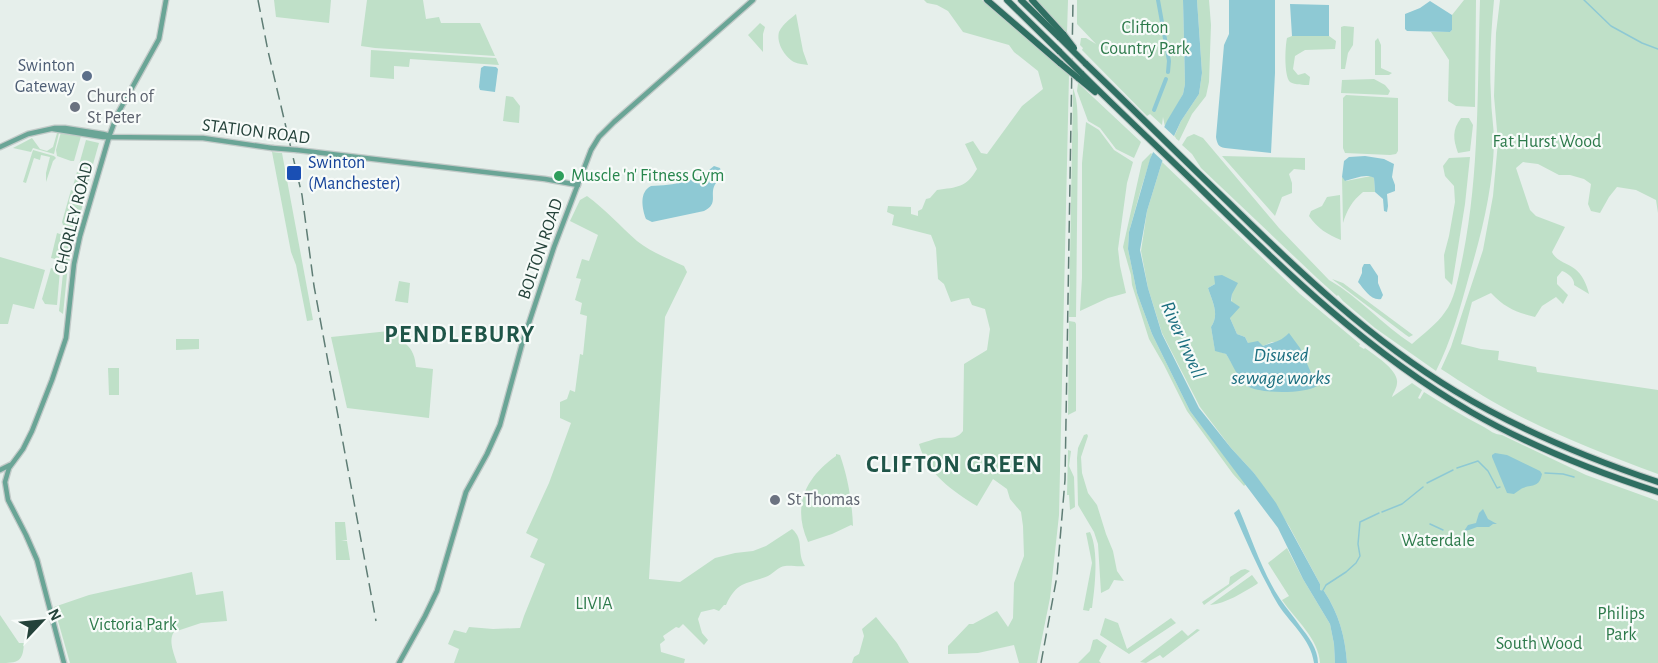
<svg xmlns="http://www.w3.org/2000/svg" width="1658" height="663" font-family="'Alegreya Sans',sans-serif">
	<style>
		.green { fill: #bfe0c8; fill-rule: evenodd }
		.water { fill: #8ec9d4 }
		.pier { fill: #e6efeb }
		.lines { fill: none; stroke-linecap: round; stroke-linejoin: round }
		.stream { stroke: #8ec9d4; stroke-width: 1.5 }
		.canal { stroke: #8ec9d4; stroke-width: 4 }
		.major-casing { stroke: #c2cac8; stroke-width: 7 }
		.highway-casing { stroke: #c2cac8; stroke-width: 8 }
		.major { stroke: #6aa596; stroke-width: 4.5 }
		.highway { stroke: #2f6f62; stroke-width: 6 }
		.rail { stroke: #5f7d75; stroke-width: 1.5; stroke-dasharray: 12 6; stroke-linecap: butt }
		.major-bridge-casing { stroke: #c2cac8; stroke-width: 7; stroke-linecap: butt }
		.highway-bridge-casing { stroke: #c2cac8; stroke-width: 8; stroke-linecap: butt }
		.major-bridge { stroke: #6aa596; stroke-width: 4.5 }
		.highway-bridge { stroke: #2f6f62; stroke-width: 6 }
		.service-dot { fill: #5c6f8a; stroke: #f7fbf9; stroke-width: 2 }
		.worship-dot { fill: #6b7280; stroke: #f7fbf9; stroke-width: 2 }
		.transit-dot { fill: #1a4fb4; stroke: #f7fbf9; stroke-width: 2 }
		.leisure-dot { fill: #2e9e5b; stroke: #f7fbf9; stroke-width: 2 }
		.labels { text-anchor: middle; dominant-baseline: central; stroke-width: 4.5; stroke-linejoin: round; paint-order: stroke }
		.park-label { font-size: 18px; fill: #2d7a4b; stroke: #f7fbf9 }
		.service-label { font-size: 18px; fill: #4e5e75; stroke: #f7fbf9; text-anchor: end }
		.worship-label { font-size: 18px; fill: #5b616d; stroke: #f7fbf9; text-anchor: start }
		.street-label { font-size: 18px; fill: #24423a; stroke: #f7fbf9 }
		.transit-label { font-size: 18px; fill: #164399; stroke: #f7fbf9; text-anchor: start }
		.leisure-label { font-size: 18px; fill: #27864d; stroke: #f7fbf9; text-anchor: start }
		.water-label { font-size: 20px; font-style: italic; fill: #1c6f80; stroke: #f7fbf9 }
		.district-label { font-size: 24px; font-weight: bold; letter-spacing: 1.5px; fill: #1f5548; stroke: #f7fbf9 }
	</style>
	<rect width="100%" height="100%" fill="#e6efeb"/>
	<!-- green -->
	<g class="green">
		<polygon points="274,0 331,0 329,23 276,17"/>
		<polygon points="367,0 423,0 426,19 439,17 441,23 480,23 495,56 375,48 361,46"/>
		<path d="M 924,0 L 982,0 L 1069,75 L 1059,515 L 1050,598 L 1037,663 L 1019,663 L 1014,645 L 978,653 L 948,654 L 948,646 L 969,624 L 973,624 L 997,611 L 1008,627 L 1013,618 L 1014,583 L 1024,556 L 1023,526 L 1021,512 L 1010,499 L 1007,489 L 993,479 L 977,506 C 952,491 927,473 919,444 C 926,442 933,439 939,438 C 950,437 956,440 963,431 L 964,364 L 987,350 L 990,329 L 985,309 L 972,305 L 969,298 L 962,299 L 951,302 L 944,284 L 938,279 L 936,248 L 931,235 L 892,225 L 894,215 L 887,212 L 888,206 L 911,207 L 911,214 L 918,216 L 918,211 L 922,209 L 926,199 L 930,198 L 937,190 C 957,187 966,188 977,169 L 965,144 L 973,141 L 981,153 L 987,154 L 1022,106 L 1043,89 L 1038,71 L 1014,52 L 1009,45 L 963,32 L 948,11 L 937,5 L 927,3 Z"/>
		<polygon points="1036,0 1068,0 1067,33"/>
		<polygon points="1077,0 1183,0 1185,84 1183,94 1165,127 1163,117 1162,125 1150,114 1147,116 1082,50 1083,48 1080,45 1081,38 1086,38 1096,44 1077,24"/>
		<polygon points="1197,0 1209,0 1211,25 1209,82 1206,96 1192,114 1179,141 1174,137 1181,121 1199,94 1202,73"/>
		<polygon points="1464,0 1476,0 1475,107 1456,106 1448,101 1449,60 1431,32 1450,32 1452,30 1452,15"/>
		<path d="M 1480,0 L 1494,0 C 1491,32 1489,64 1491,96 C 1491,111 1494,127 1494,142 C 1493,188 1482,232 1469,276 C 1460,309 1451,341 1436,371 L 1375,328 L 1343,301 L 1338,295 L 1337,296 L 1317,278 L 1201,168 L 1192,154 L 1182,145 L 1187,137 L 1194,134 L 1203,138 L 1279,228 L 1329,280 C 1359,297 1383,325 1412,344 C 1423,334 1437,324 1445,312 C 1454,301 1458,279 1461,265 C 1480,178 1477,88 1480,0 Z"/>
		<path d="M 1500,0 L 1658,0 L 1658,213 L 1656,200 L 1636,190 L 1617,187 L 1609,197 L 1600,213 L 1591,211 L 1588,204 L 1591,184 L 1584,179 L 1570,175 L 1559,175 L 1538,164 L 1523,162 L 1516,168 L 1530,210 L 1536,216 L 1565,227 L 1552,252 C 1556,261 1567,263 1575,269 C 1582,274 1587,285 1589,294 L 1574,285 C 1575,279 1568,273 1562,271 L 1557,277 L 1557,284 L 1568,295 L 1563,304 L 1556,297 L 1542,306 L 1535,317 C 1516,312 1505,308 1491,293 L 1472,302 L 1461,344 L 1481,349 L 1499,351 L 1498,360 L 1536,367 L 1537,372 L 1658,390 L 1658,474 C 1607,455 1557,436 1508,410 C 1485,398 1463,383 1441,369 L 1451,347 L 1483,250 L 1493,196 L 1498,142 L 1494,96 L 1496,33 Z"/>
		<path d="M 796,14 L 803,51 L 808,65 C 804,64 798,64 794,62 C 785,57 776,43 779,32 C 782,25 790,19 796,14 Z"/>
		<polygon points="760,23 765,27 763,34 763,52 748,35"/>
		<polygon points="1344,26 1354,27 1353,45 1348,53 1345,69 1341,69 1341,27"/>
		<path d="M 1292,36 L 1329,36 L 1336,41 L 1335,49 L 1305,50 L 1295,56 L 1293,69 L 1298,75 L 1305,73 L 1310,77 L 1309,85 C 1304,85 1295,85 1290,82 C 1284,76 1285,47 1287,38 Z"/>
		<polygon points="1378,38 1381,45 1381,68 1392,73 1389,75 1375,75 1375,41"/>
		<polygon points="371,50 496,58 499,65 410,59 409,67 394,66 394,79 370,77"/>
		<polygon points="1374,79 1385,85 1390,91 1388,95 1341,93 1342,80"/>
		<polygon points="1078,83 1141,142 1134,158 1116,149 1100,128 1088,121 1077,91"/>
		<path d="M 1073,88 C 1079,103 1077,119 1078,134 L 1076,317 L 1069,317 Z"/>
		<polygon points="1346,95 1398,98 1398,151 1396,154 1390,155 1345,153 1343,148 1343,98"/>
		<polygon points="506,96 513,97 520,106 519,123 503,121"/>
		<path d="M 1461,118 L 1469,118 L 1473,125 L 1470,151 L 1458,153 C 1453,139 1452,130 1461,118 Z"/>
		<polygon points="1086,122 1099,130 1114,150 1133,162 1127,183 1118,249 1120,266 1126,293 1108,298 1080,311 1082,278 1082,163"/>
		<polygon points="61,132 81,136 74,161 71,161 57,156 56,150"/>
		<polygon points="57,133 59,133 54,154 33,148 31,152 13,148 32,138 40,149 47,151 53,147"/>
		<polygon points="86,140 99,143 86,189 73,186"/>
		<polygon points="33,150 54,156 56,158 53,161 46,182 46,173 50,157 41,155 40,160 34,158 26,183 23,182"/>
		<polygon points="272,152 282,153 313,320 307,321 296,265 291,252"/>
		<polygon points="1151,153 1152,154 1141,189 1129,232 1128,249 1137,293 1152,334 1190,411 1243,480 1246,484 1244,486 1233,474 1187,411 1164,365 1149,339 1132,285 1131,275 1123,247 1142,162"/>
		<polygon points="1222,156 1305,158 1305,170 1294,169 1289,174 1292,183 1292,193 1282,197 1275,216"/>
		<polygon points="1470,157 1465,204 1452,285 1445,278 1444,255 1449,236 1455,202 1454,186 1445,176 1443,166 1449,158"/>
		<path d="M 1162,162 L 1300,294 L 1360,344 L 1359,346 L 1364,349 L 1365,348 C 1374,355 1399,370 1397,383 C 1397,388 1393,393 1392,397 L 1412,383 L 1422,390 L 1418,398 L 1420,399 L 1424,392 C 1444,404 1464,417 1484,427 C 1491,431 1493,434 1502,435 L 1586,475 L 1658,501 L 1658,663 L 1347,663 C 1345,636 1339,614 1324,591 L 1320,590 L 1320,584 L 1289,526 L 1254,473 L 1231,448 L 1200,407 L 1162,333 L 1148,288 L 1141,251 L 1147,211 ZM 1215,284 L 1232,294 L 1230,318 L 1237,334 L 1245,337 L 1248,343 L 1263,346 L 1272,342 L 1280,342 L 1288,334 L 1247,387 L 1226,354 L 1215,350 L 1211,327 C 1220,314 1212,301 1208,288 Z"/>
		<path d="M 1371,176 L 1374,178 L 1375,192 L 1363,192 C 1352,201 1347,210 1343,223 L 1342,177 L 1346,181 Z"/>
		<polygon points="71,190 83,194 85,196 77,226 72,228 63,225 62,222"/>
		<path d="M 1340,195 L 1341,240 C 1328,235 1317,228 1309,216 L 1311,211 L 1322,206 L 1327,197 Z"/>
		<path d="M 587,196 C 605,209 620,226 637,241 C 651,252 669,259 684,266 L 687,272 L 665,317 L 649,579 L 680,582 L 715,558 L 735,553 L 753,551 L 766,546 L 792,529 C 805,540 796,552 805,566 C 797,567 791,565 785,566 C 778,567 774,573 768,576 C 746,585 738,580 726,605 L 724,605 L 719,611 L 714,609 L 701,612 L 698,619 L 702,633 L 708,640 L 704,645 L 683,624 L 679,628 L 676,627 L 663,636 L 665,640 L 660,644 L 661,652 L 685,659 L 684,663 L 454,663 L 459,649 L 448,644 L 454,630 L 466,633 L 469,627 L 493,629 L 520,628 L 524,616 L 545,564 L 530,557 L 538,539 L 526,533 L 549,483 L 571,423 L 560,418 L 560,402 L 567,399 L 570,390 L 575,392 L 580,354 L 583,355 L 587,316 L 580,314 L 582,303 L 575,300 L 581,279 L 576,278 L 582,259 L 589,261 L 598,235 L 570,221 L 580,200 Z"/>
		<polygon points="57,233 75,239 69,262 63,261 63,257 59,256 59,260 51,258"/>
		<polygon points="0,257 45,270 34,309 13,304 8,324 0,324"/>
		<polygon points="64,264 68,265 63,314 59,311"/>
		<polygon points="51,268 60,270 57,305 45,304 42,299"/>
		<polygon points="1332,279 1343,283 1413,335 1409,337 1406,335"/>
		<polygon points="399,281 410,283 408,303 395,301"/>
		<polygon points="1069,321 1075,322 1076,324 1076,411 1068,415"/>
		<path d="M 389,331 L 406,331 L 405,343 C 413,350 415,357 416,367 L 433,369 L 429,418 L 347,408 L 331,337 Z"/>
		<polygon points="176,339 199,339 199,349 176,350"/>
		<polygon points="108,368 119,368 119,395 109,395"/>
		<polygon points="1087,434 1088,436 1081,457 1082,473 1088,493 1097,505 1106,534 1113,551 1117,571 1124,581 1114,580 1109,589 1101,593 1098,544 1094,532 1078,505 1077,458 1078,448 1084,435"/>
		<polygon points="1068,450 1071,451 1069,466 1074,477 1075,507 1070,510 1069,495 1067,495"/>
		<path d="M 836,454 L 840,455 C 848,478 852,501 853,526 L 851,525 L 832,534 L 808,542 C 792,506 805,478 836,456 Z"/>
		<polygon points="335,522 345,522 347,540 341,540 347,541 350,560 336,560"/>
		<path d="M 1090,532 C 1099,551 1095,587 1092,608 L 1090,608 L 1089,611 L 1083,610 L 1092,563 L 1086,533 Z"/>
		<path d="M 1287,548 L 1303,579 L 1330,624 L 1334,644 L 1335,663 L 1320,663 C 1319,639 1295,619 1282,600 L 1289,596 L 1268,563 Z"/>
		<polygon points="1245,569 1250,571 1204,605 1202,602 1229,584 1230,577 1241,570"/>
		<path d="M 192,572 L 196,595 L 223,591 L 227,621 L 201,623 L 174,632 C 168,640 174,654 177,663 L 70,663 L 54,607 L 89,595 Z"/>
		<path d="M 1252,575 L 1258,583 L 1257,584 C 1242,593 1227,603 1210,605 Z"/>
		<path d="M 0,615 L 19,643 L 24,643 C 23,662 18,663 0,663 Z"/>
		<polygon points="876,617 897,643 909,663 852,663 854,657 859,654 864,636 862,629"/>
		<polygon points="1105,618 1118,623 1127,649 1171,618 1176,623 1129,654 1100,635"/>
		<polygon points="1197,629 1200,630 1163,658 1160,655 1146,663 1140,662 1182,630 1188,636"/>
		<polygon points="1097,639 1107,646 1099,661 1101,663 1078,663 1090,651 1093,640"/>
	</g>
	<!-- water -->
	<g class="water">
		<path d="M 1183,0 L 1197,0 L 1202,73 L 1199,94 L 1181,121 L 1162,162 L 1147,211 L 1140,250 L 1148,288 L 1162,334 L 1199,408 L 1231,448 L 1254,473 L 1276,503 L 1320,584 L 1320,590 L 1324,591 C 1339,614 1345,636 1347,663 L 1335,663 L 1334,644 L 1330,624 L 1303,579 L 1278,528 L 1190,411 L 1152,334 L 1137,293 L 1128,249 L 1129,232 L 1150,159 L 1167,121 L 1183,94 L 1185,84 Z"/>
		<path d="M 1229,0 L 1275,0 L 1275,73 L 1271,153 L 1225,148 C 1218,147 1217,143 1216,137 L 1224,45 L 1229,34 Z"/>
		<polygon points="1430,1 1452,15 1452,30 1450,32 1407,31 1405,29 1405,14 1420,8"/>
		<polygon points="1290,4 1329,5 1329,36 1292,36"/>
		<polygon points="484,66 496,67 498,69 495,92 480,90 479,87 481,68"/>
		<path d="M 1365,156 L 1384,159 L 1394,164 L 1392,177 L 1395,185 L 1395,191 L 1387,194 L 1388,206 L 1387,212 L 1384,211 L 1383,199 L 1375,192 L 1374,178 C 1366,173 1354,179 1345,181 L 1342,177 L 1344,161 L 1349,157 Z"/>
		<path d="M 714,166 L 720,168 L 722,175 C 721,178 718,180 716,183 C 708,194 720,203 704,211 L 652,222 L 646,219 C 642,208 639,192 651,186 C 674,185 696,182 714,166 Z"/>
		<path d="M 1364,264 L 1370,264 L 1378,276 L 1378,283 L 1383,295 L 1381,299 C 1371,301 1364,289 1358,282 L 1362,273 L 1362,268 Z"/>
		<path d="M 1222,275 L 1238,283 L 1232,294 L 1231,301 L 1240,307 L 1230,318 L 1237,334 L 1245,337 L 1248,343 L 1258,341 L 1263,346 C 1275,341 1279,343 1289,333 L 1300,348 L 1317,386 C 1304,394 1260,394 1247,386 C 1239,381 1232,363 1226,354 L 1215,351 L 1211,327 C 1220,314 1212,301 1208,288 L 1215,284 L 1214,276 Z"/>
		<path d="M 1495,453 L 1507,455 L 1540,471 L 1542,474 C 1539,488 1533,484 1523,488 C 1522,488 1515,493 1514,494 L 1507,493 L 1492,457 L 1492,455 Z"/>
		<path d="M 1239,509 C 1252,539 1262,572 1280,599 C 1286,608 1294,617 1300,626 C 1308,636 1318,649 1318,663 L 1314,663 C 1311,638 1288,622 1276,601 C 1260,573 1247,543 1234,513 Z"/>
		<polygon points="1483,509 1488,519 1497,524 1493,524 1489,527 1477,527 1469,530 1464,531 1468,525 1476,523 1479,513"/>
	</g>
	<!-- pier -->
	<polygon class="pier" points="1162,125 1176,138 1165,163 1151,150"/>
	<g class="lines">
		<!-- stream -->
		<g class="stream">
			<polyline points="1584,0 1611,26 1642,43 1658,49"/>
			<polyline points="1457,468 1478,461 1488,471 1497,488 1500,487"/>
			<polyline points="1545,473 1563,474 1574,477"/>
			<polyline points="1427,483 1453,470"/>
			<polyline points="1382,512 1402,504 1423,487"/>
			<polyline points="1430,524 1443,530"/>
			<polyline points="1322,592 1326,585 1346,572 1356,563 1360,556 1358,544 1360,522 1379,513"/>
		</g>
		<!-- canal -->
		<g class="canal">
			<polyline points="1158,0 1169,61 1168,72"/>
			<polyline points="1154,110 1166,79"/>
		</g>
		<!-- major casing -->
		<g class="major-casing">
			<g id="major">
				<polyline points="53,129 103,137 203,138 272,148"/>
				<polyline points="0,147 28,134 55,128 65,128 103,134 107,135"/>
				<polyline points="297,150 545,179 578,185"/>
				<polyline points="0,470 10,465"/>
				<polyline points="64,663 37,560 26,535 8,500 5,482 9,468 23,449 32,431 52,380 66,338 74,264 80,236 109,137 117,115 159,39 166,0"/>
				<polyline points="399,663 425,616 437,591 466,492 487,454 500,425 522,344 554,247 591,150 599,137 614,122 753,0"/>
			</g>
		</g>
		<!-- highway casing -->
		<g class="highway-casing">
			<g id="highway">
				<polyline points="987,0 1061,64"/>
				<polyline points="1007,0 1060,52"/>
				<polyline points="1021,0 1060,38"/>
				<polyline points="1032,0 1064,35"/>
				<path d="M 1085,63 C 1133,109 1180,156 1228,202 C 1298,271 1371,340 1455,391 C 1519,430 1587,458 1658,482"/>
				<path d="M 1081,73 C 1121,113 1162,151 1202,190 C 1285,272 1369,353 1471,412 C 1530,446 1593,471 1658,492"/>
				<polyline points="1078,78 1095,92"/>
			</g>
		</g>
		<!-- major -->
		<use href="#major" class="major"/>
		<!-- highway -->
		<use href="#highway" class="highway"/>
		<!-- rail -->
		<g class="rail">
			<polyline points="258,0 268,51 302,195 314,286 376,621"/>
			<polyline points="1041,663 1057,576 1065,480 1073,0"/>
		</g>
		<!-- major-bridge casing -->
		<g class="major-bridge-casing">
			<polyline id="major-bridge" points="272,148 297,150"/>
		</g>
		<!-- highway-bridge casing -->
		<g class="highway-bridge-casing">
			<g id="highway-bridge">
				<polyline points="1064,35 1074,48"/>
				<polyline points="1060,38 1085,63"/>
				<polyline points="1060,52 1081,73"/>
				<polyline points="1061,64 1078,78"/>
			</g>
		</g>
		<!-- major-bridge -->
		<use href="#major-bridge" class="major-bridge"/>
		<!-- highway-bridge -->
		<use href="#highway-bridge" class="highway-bridge"/>
	</g>
	<!-- markers -->
	<circle class="service-dot" cx="87" cy="76" r="6"/>
	<g class="worship-dot">
		<circle cx="75" cy="107" r="6"/>
		<circle cx="775" cy="500" r="6"/>
	</g>
	<rect class="transit-dot" x="286" y="165" width="16" height="16" rx="3"/>
	<circle class="leisure-dot" cx="559" cy="176" r="6"/>
	<g class="labels">
		<!-- park labels -->
		<g class="park-label">
			<text x="1145" y="28">Clifton<tspan x="1145" dy="21">Country Park</tspan></text>
			<text x="1547" y="142">Fat Hurst Wood</text>
			<text x="1438" y="541">Waterdale</text>
			<text x="594" y="604">LIVIA</text>
			<text x="1621" y="614">Philips<tspan x="1621" dy="21">Park</tspan></text>
			<text x="133" y="625">Victoria Park</text>
			<text x="1539" y="644">South Wood</text>
		</g>
		<!-- service labels -->
		<g class="service-label">
			<text x="75" y="66">Swinton<tspan x="75" dy="21">Gateway</tspan></text>
		</g>
		<!-- worship labels -->
		<g class="worship-label">
			<text x="87" y="97">Church of<tspan x="87" dy="21">St Peter</tspan></text>
			<text x="787" y="500">St Thomas</text>
		</g>
		<!-- street labels -->
		<g class="street-label">
			<text transform="translate(256 132) rotate(7)">STATION ROAD</text>
			<text transform="translate(74 218) rotate(-76)">CHORLEY ROAD</text>
			<text transform="translate(541 249) rotate(-71)">BOLTON ROAD</text>
		</g>
		<!-- transit labels -->
		<g class="transit-label">
			<text x="308" y="163">Swinton<tspan x="308" dy="21">(Manchester)</tspan></text>
		</g>
		<!-- leisure labels -->
		<g class="leisure-label">
			<text x="571" y="176">Muscle 'n' Fitness Gym</text>
		</g>
		<!-- water labels -->
		<g class="water-label">
			<text transform="translate(1183 340) rotate(66)">River Irwell</text>
			<text x="1281" y="355">Disused<tspan x="1281" dy="23">sewage works</tspan></text>
		</g>
		<!-- district labels -->
		<g class="district-label">
			<text x="460" y="335">PENDLEBURY</text>
			<text x="955" y="465">CLIFTON GREEN</text>
		</g>
	</g>
	<!-- north arrow -->
	<g transform="translate(42 621) rotate(64)" stroke="#f7fbf9" stroke-width="4.5" paint-order="stroke">
	<path d="M0-4.5L10 22L0 15L-10 22Z" fill="#24423a"/>
	<text y="-9" font-size="16" font-weight="bold" text-anchor="middle" fill="#24423a">N</text>
	</g>
</svg>
